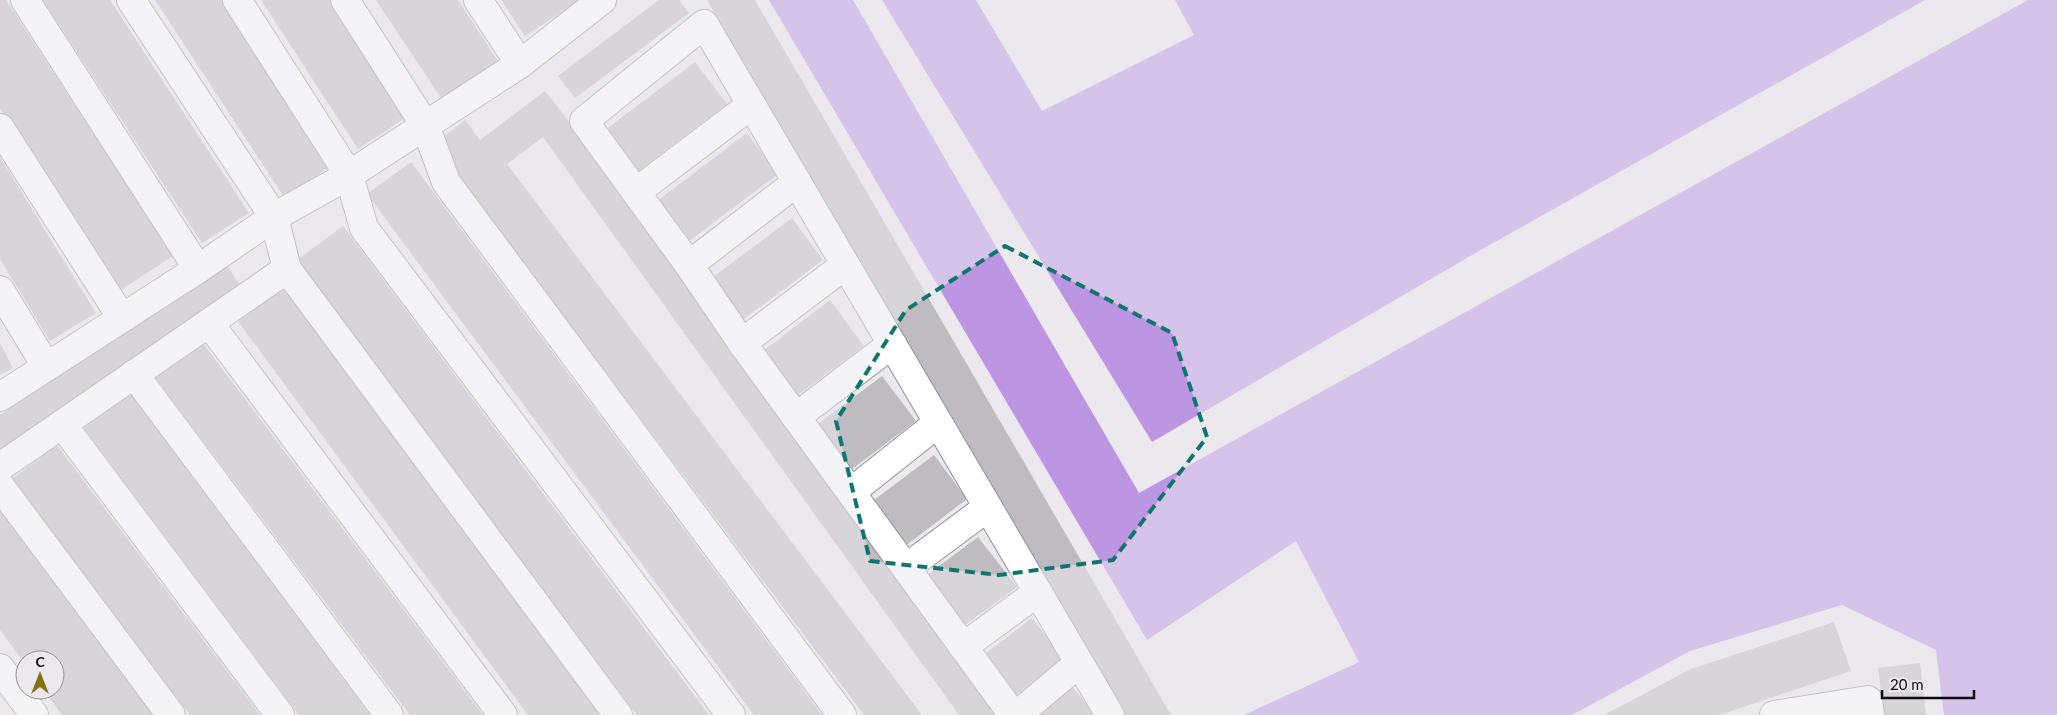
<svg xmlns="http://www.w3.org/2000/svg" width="2057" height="715" font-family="Lato,sans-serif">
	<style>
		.forest { fill: #bc96e3 }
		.building { fill: #bebcc1 }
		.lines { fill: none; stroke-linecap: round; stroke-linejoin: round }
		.minor-casing { stroke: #939095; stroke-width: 30 }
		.minor { stroke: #fff; stroke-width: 28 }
		.marked { fill: none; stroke: #0f766e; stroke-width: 4; stroke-dasharray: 10 6; stroke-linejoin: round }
	</style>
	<rect width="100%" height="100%" fill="#ebe9ee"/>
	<!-- forest -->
	<g class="forest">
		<polygon points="769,0 853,0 1139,493 2028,0 2057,0 2057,715 1944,715 1936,650 1842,605 1690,651 1572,715 1244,715 1359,662 1296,541 1147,640"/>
		<polygon points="882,0 976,0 1042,111 1194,35 1175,0 1925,0 1479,251 1152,442"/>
	</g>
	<!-- building -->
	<g class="building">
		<polygon points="0,0 6,0 173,256 119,291 0,108"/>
		<polygon points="43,0 110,0 249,213 202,243"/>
		<polygon points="155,0 222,0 331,166 284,197"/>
		<polygon points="261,0 330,0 407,117 358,149"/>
		<polygon points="376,0 458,0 498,61 441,98"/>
		<polygon points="501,0 580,0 525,36"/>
		<polygon points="659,0 679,0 689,13 575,98 558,76"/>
		<polygon points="707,0 755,0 1171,715 1124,715"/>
		<polygon points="695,62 727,104 633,175 601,133"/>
		<polygon points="545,91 560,110 996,715 959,715 543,137 507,164 922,715 864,715 434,144 465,120 480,140"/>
		<polygon points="747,133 778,174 688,242 657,201"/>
		<polygon points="0,157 96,313 50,341 0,259"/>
		<polygon points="411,162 822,715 754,715 367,194"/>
		<polygon points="792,218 823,260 741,321 709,280"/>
		<polygon points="343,226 709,715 637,715 297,260"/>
		<polygon points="225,263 241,286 0,450 0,415"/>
		<polygon points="284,286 600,715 528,715 237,320"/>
		<polygon points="830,300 864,346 793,399 759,354"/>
		<polygon points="202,342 483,715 410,715 155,377"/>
		<polygon points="0,343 13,368 0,375"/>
		<polygon points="882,376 916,421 848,472 814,427"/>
		<polygon points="130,393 370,715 299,715 84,428"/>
		<polygon points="57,445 260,715 190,715 12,479"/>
		<polygon points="934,455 967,499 904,547 870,503"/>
		<polygon points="0,503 154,715 62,715 44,690 55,690 55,660 25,660 25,664 0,630"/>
		<polygon points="978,537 1017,587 961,628 923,578"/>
		<polygon points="1032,618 1064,659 1012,698 981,657"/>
		<polygon points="1834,622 1851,671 1719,715 1604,715 1691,669"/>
		<polygon points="1920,663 1926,715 1884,715 1878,668"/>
		<polygon points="1072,686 1095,715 1034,715"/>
	</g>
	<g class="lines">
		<!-- minor casing -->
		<g class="minor-casing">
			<g id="minor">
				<polyline points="25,0 198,269"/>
				<polyline points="131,0 274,217 287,269 618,715"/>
				<polyline points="237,0 349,175 364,228 731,715"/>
				<polyline points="345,0 425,125 446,182 842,715"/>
				<polyline points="478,0 520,64"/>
				<polyline points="0,128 122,318"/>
				<polyline points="636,192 751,105"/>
				<polyline points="689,265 797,182"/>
				<polyline points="0,290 46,366"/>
				<polyline points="209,323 503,715"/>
				<polyline points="742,343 845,265"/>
				<polyline points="134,374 389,715"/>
				<polyline points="0,397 198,269 274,217 349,175 520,64 602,0"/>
				<polyline points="796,417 892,344"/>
				<polyline points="62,424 280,715"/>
				<polyline points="0,467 287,269"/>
				<polyline points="0,486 171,715"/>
				<polyline points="851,492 938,423"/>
				<polyline points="906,568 988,507"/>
				<polyline points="963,647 1038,592"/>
				<polyline points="0,668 34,715"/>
				<polyline points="1013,715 742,343 689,265 584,121 704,24 1110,715"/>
				<polyline points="1017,715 1079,663"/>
				<polyline points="1774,715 1868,700 1870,715"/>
			</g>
		</g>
		<!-- minor -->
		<use href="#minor" class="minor"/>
	</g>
	<!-- marked area -->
	<path d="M0 0H2057V715H0ZM 1005,246 L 1172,333 L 1207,437 L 1113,560 L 999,575 L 870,561 L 836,421 L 906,310 Z" fill="#ebe9ee" fill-opacity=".55" fill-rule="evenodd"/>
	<path class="marked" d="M 1005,246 L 1172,333 L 1207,437 L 1113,560 L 999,575 L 870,561 L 836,421 L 906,310 Z"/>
	<!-- north arrow -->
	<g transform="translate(40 675)"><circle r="24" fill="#ebe9ee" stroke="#929094"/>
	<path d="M0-4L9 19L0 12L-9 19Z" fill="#857213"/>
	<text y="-8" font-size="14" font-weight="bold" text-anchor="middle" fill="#0c0b0d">С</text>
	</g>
	<!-- scale -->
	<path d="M1882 690v8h92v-8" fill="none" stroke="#0c0b0d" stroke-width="2.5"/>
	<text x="1890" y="690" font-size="15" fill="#0c0b0d" stroke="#ebe9ee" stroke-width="4" paint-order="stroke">20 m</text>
</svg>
